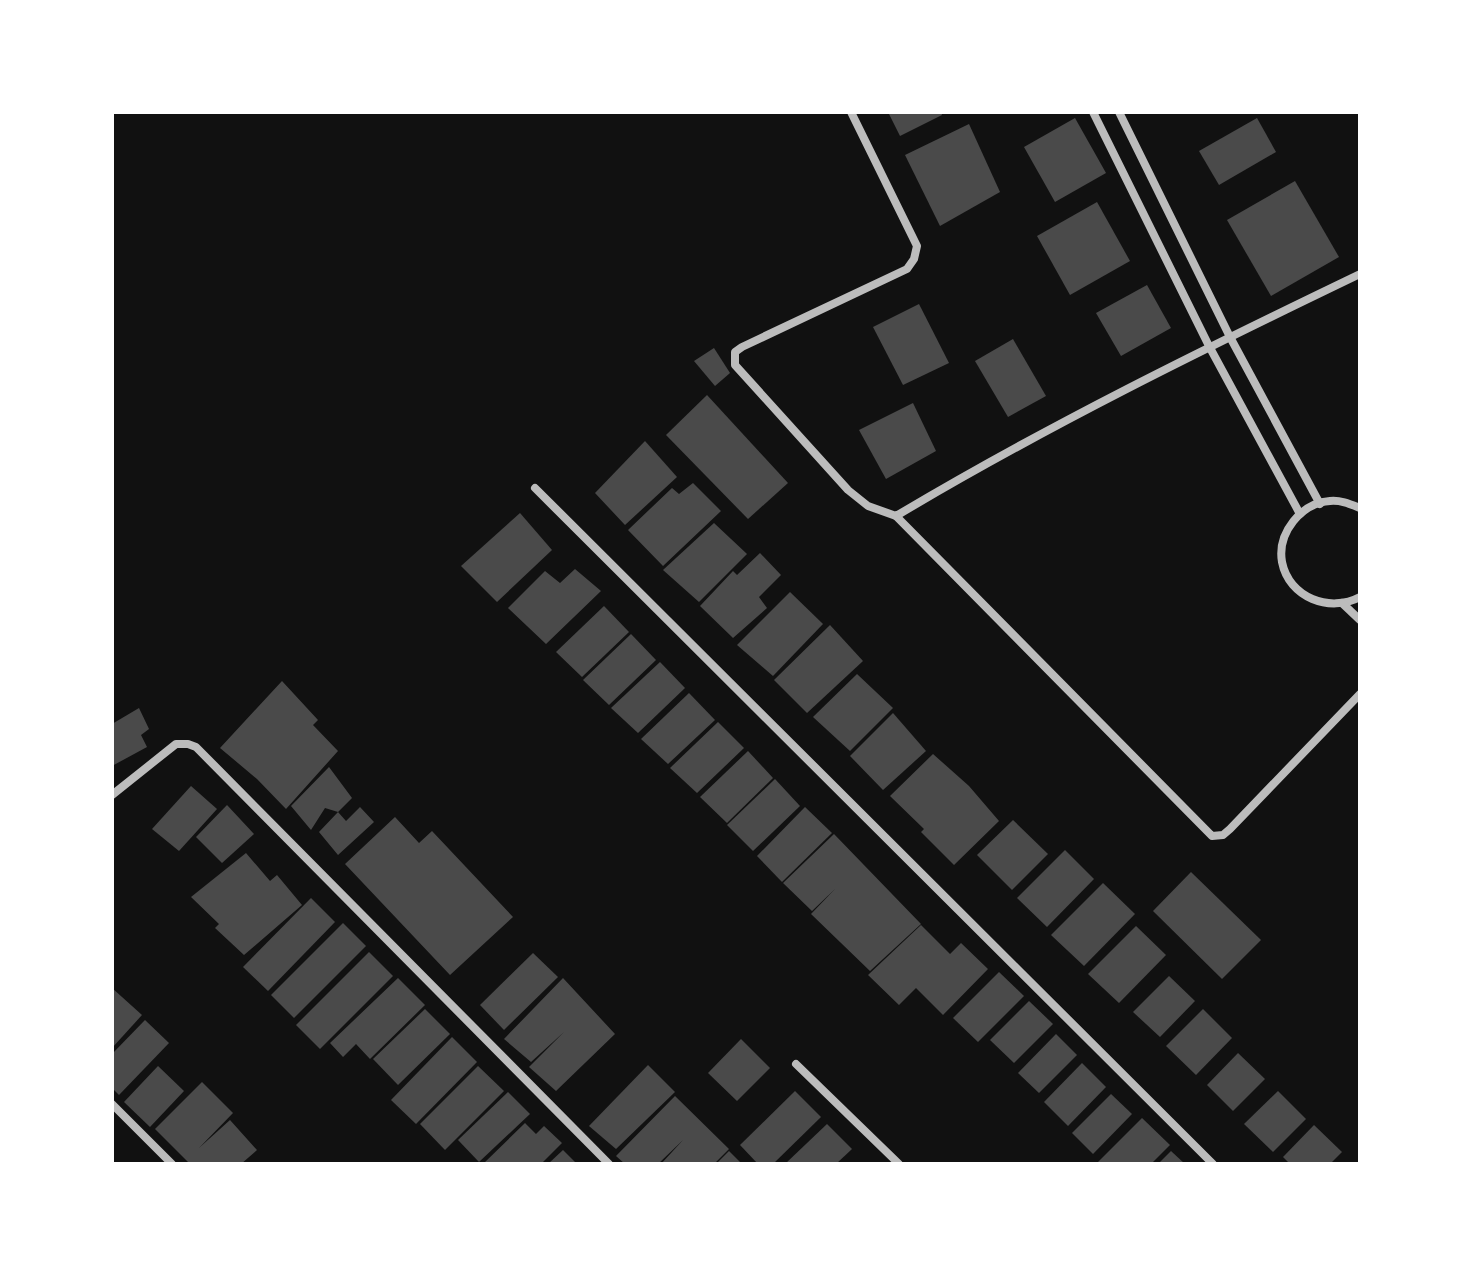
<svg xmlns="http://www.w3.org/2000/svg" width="1472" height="1276" font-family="Lato,sans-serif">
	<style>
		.building { fill: #4a4a4a }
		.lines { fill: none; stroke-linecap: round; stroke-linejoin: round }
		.minor { stroke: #bcbcbc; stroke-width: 8 }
	</style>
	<rect width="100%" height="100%" fill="#111"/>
	<!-- building -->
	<g class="building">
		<polygon points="888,112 941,112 942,115 900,136"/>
		<polygon points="1075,118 1106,173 1055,202 1024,147"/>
		<polygon points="1257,118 1276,152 1219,185 1199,151"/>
		<polygon points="969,124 1000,192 940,226 905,155"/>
		<polygon points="1295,181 1339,257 1271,296 1227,220"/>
		<polygon points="1097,202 1130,261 1070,295 1037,236"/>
		<polygon points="1147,285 1171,328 1121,356 1096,313"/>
		<polygon points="919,304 949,363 903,385 873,327"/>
		<polygon points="1013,339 1046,396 1008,417 975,361"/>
		<polygon points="714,348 730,373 715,386 694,361"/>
		<polygon points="707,395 788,483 748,519 666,435"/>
		<polygon points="913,403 936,451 886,479 859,430"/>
		<polygon points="645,441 677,477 625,525 595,493"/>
		<polygon points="693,483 721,511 663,566 628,530 672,488 679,494"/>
		<polygon points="520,513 552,550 497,602 461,566"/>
		<polygon points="714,523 747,554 699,602 663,570"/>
		<polygon points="760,553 781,575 759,597 767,608 733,638 700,606 733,571 737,575"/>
		<polygon points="575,569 601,591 546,644 508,608 545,571 560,583"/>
		<polygon points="790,592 823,624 773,676 737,645"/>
		<polygon points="604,606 629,632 582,677 556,652"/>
		<polygon points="830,625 863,661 807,713 774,680"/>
		<polygon points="631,634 656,660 609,705 583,680"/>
		<polygon points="660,662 685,688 638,733 611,708"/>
		<polygon points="857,674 893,708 850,751 813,717"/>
		<polygon points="282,681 318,720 313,725 338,751 286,809 257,779 220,748"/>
		<polygon points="689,693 715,720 668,764 641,739"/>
		<polygon points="139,708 149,729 141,735 147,747 112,766 112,724"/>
		<polygon points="893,713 926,751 883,790 850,756"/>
		<polygon points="718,722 744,748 697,793 670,768"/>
		<polygon points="748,751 773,778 727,823 700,797"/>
		<polygon points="933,754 969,786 999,821 954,865 921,832 924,829 890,796"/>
		<polygon points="329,767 352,798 338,812 325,808 311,830 291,806"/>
		<polygon points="775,779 800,806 753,851 727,825"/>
		<polygon points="191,786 217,809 179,851 152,829"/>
		<polygon points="227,805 254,834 222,863 196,837"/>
		<polygon points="360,807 374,822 338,855 319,832 338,812 346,821"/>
		<polygon points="805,807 832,833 782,882 757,856"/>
		<polygon points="395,817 419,843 432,831 513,917 450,975 345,864"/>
		<polygon points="1013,820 1048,854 1012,890 977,855"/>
		<polygon points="834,834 921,924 870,971 811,914 835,889 812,911 783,883"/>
		<polygon points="1065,850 1094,879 1047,927 1017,898"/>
		<polygon points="246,853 270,881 277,875 302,905 244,955 215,928 219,924 191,897"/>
		<polygon points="1191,872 1261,940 1222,979 1153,911"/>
		<polygon points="1103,883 1135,914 1084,966 1051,935"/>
		<polygon points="311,898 335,922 268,991 243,967"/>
		<polygon points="343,923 366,946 294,1018 271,995"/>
		<polygon points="921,925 950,954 961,943 988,969 943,1015 916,988 899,1005 868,975"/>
		<polygon points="1136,926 1166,955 1119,1003 1088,974"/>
		<polygon points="369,952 393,976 320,1049 296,1025"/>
		<polygon points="533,953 558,977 504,1030 480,1005"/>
		<polygon points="999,972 1024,996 978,1042 953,1018"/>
		<polygon points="1169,976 1195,1001 1160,1037 1133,1012"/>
		<polygon points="398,978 425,1005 370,1059 356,1044 343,1057 330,1043"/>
		<polygon points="563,978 615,1034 556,1091 529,1067 564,1032 531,1062 504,1039"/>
		<polygon points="112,988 142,1015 112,1048"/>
		<polygon points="1029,1001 1053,1024 1014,1063 990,1040"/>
		<polygon points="425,1009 450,1034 398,1085 373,1059"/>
		<polygon points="1203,1009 1232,1038 1196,1075 1166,1046"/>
		<polygon points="145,1020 169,1043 119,1095 112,1088 112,1054"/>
		<polygon points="1056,1034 1077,1055 1039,1093 1018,1073"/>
		<polygon points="452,1037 477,1062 416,1124 391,1100"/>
		<polygon points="741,1039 770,1068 737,1101 708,1073"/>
		<polygon points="1238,1053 1265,1079 1233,1111 1207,1085"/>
		<polygon points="1082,1063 1106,1087 1068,1126 1044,1102"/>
		<polygon points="648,1065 675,1092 616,1149 589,1126"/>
		<polygon points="158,1066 184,1091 150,1127 124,1102"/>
		<polygon points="478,1066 504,1091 445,1150 420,1124"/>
		<polygon points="202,1082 233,1113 199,1148 230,1120 257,1150 241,1164 190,1164 155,1129"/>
		<polygon points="795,1091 821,1117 773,1164 758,1164 740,1145"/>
		<polygon points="1278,1091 1306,1119 1273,1152 1244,1124"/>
		<polygon points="508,1092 530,1114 479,1162 458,1140"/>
		<polygon points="1111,1094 1132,1114 1093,1154 1072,1133"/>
		<polygon points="675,1096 729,1149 714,1164 661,1164 683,1140 658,1164 625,1164 616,1156"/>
		<polygon points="1142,1118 1170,1145 1151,1164 1096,1164"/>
		<polygon points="525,1123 536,1134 544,1126 562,1143 541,1164 483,1164"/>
		<polygon points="827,1124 852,1149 836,1164 785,1164"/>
		<polygon points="1314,1125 1342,1152 1330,1164 1290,1164 1283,1157"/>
		<polygon points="563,1150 577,1164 548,1164"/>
		<polygon points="729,1151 742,1164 716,1164"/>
		<polygon points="1171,1151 1185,1164 1158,1164"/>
	</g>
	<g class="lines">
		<!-- minor -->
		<g class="minor">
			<path d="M 851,112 L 917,246 L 914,259 L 907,269 L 742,347 L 735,352 L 735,365 L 848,490 L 868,506 L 896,516 C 1047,426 1202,350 1360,274"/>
			<polyline points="1093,112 1209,346 1300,514"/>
			<polyline points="1119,112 1230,337 1320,504"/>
			<polyline points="535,488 1213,1164"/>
			<path d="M 1360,508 C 1350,504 1341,500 1330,501 C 1301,503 1277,533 1282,562 C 1289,598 1330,613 1360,597"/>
			<polyline points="896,516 1212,836 1223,835 1230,829 1360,694"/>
			<polyline points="1342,603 1360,620"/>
			<polyline points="112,795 176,744 188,744 196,747 609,1164"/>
			<polyline points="796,1064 899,1164"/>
			<polyline points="112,1104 172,1164"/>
		</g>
	</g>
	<!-- border -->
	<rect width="1472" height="1276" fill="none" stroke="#ffffff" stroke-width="228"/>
</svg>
